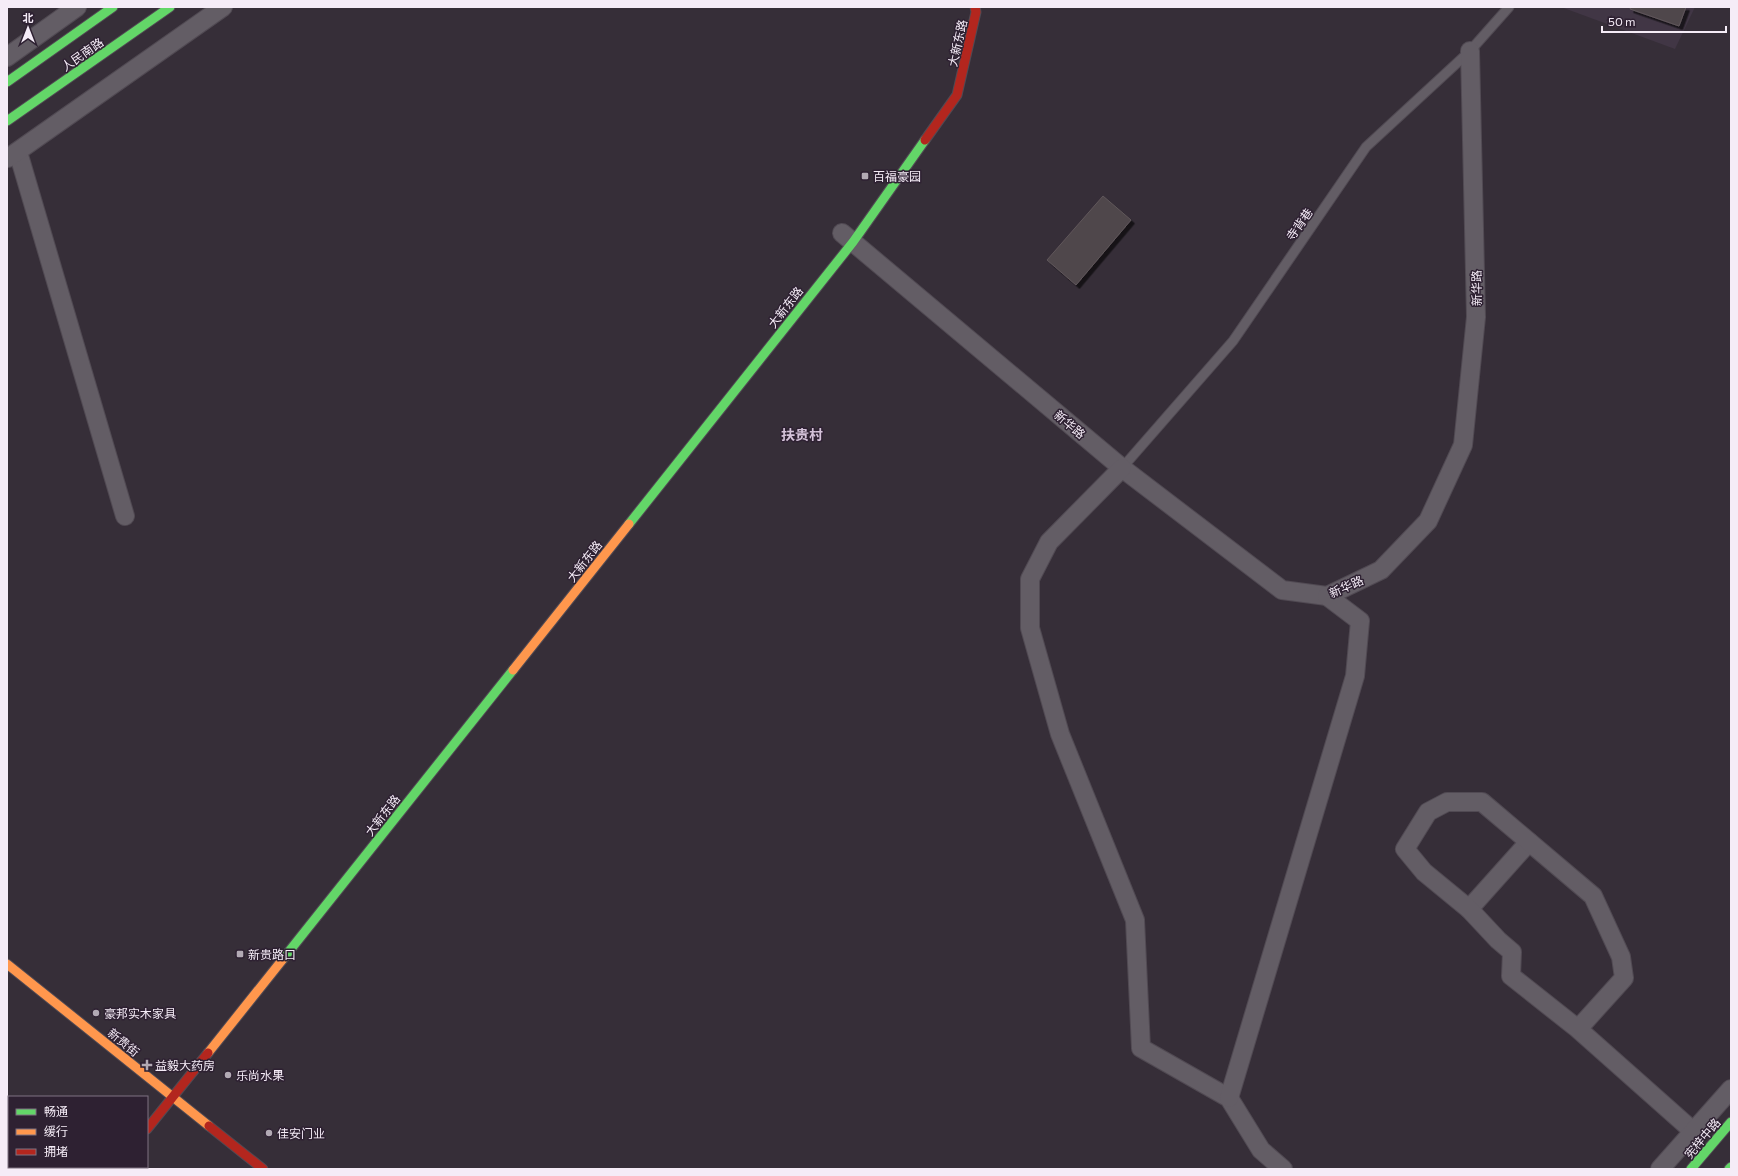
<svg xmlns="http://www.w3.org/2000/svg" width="1738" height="1176" font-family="Commissioner,'Noto Sans SC',sans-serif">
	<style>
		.education { fill: #413645 }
		.building { fill: #4f474b; stroke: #60575b; filter: url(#shadow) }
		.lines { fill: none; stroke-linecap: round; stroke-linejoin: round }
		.lane-casing { stroke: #514a53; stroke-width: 11 }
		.street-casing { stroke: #514a53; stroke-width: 20 }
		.fast-casing { stroke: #514a53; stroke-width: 11 }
		.slow-casing { stroke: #514a53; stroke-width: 11 }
		.jam-casing { stroke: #514a53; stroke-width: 11 }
		.lane { stroke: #635d65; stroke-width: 9 }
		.street { stroke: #635d65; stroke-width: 18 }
		.fast { stroke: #63d668; stroke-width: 9 }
		.slow { stroke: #ff974d; stroke-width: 9 }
		.jam { stroke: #b3261e; stroke-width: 9 }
		.poi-dot { fill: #b2aab4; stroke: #2e2132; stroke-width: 1.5 }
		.labels { text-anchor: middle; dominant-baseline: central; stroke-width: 3; stroke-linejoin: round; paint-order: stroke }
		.street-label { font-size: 12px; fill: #f5ecf7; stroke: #2e2132 }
		.poi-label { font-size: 12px; fill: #f5ecf7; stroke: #2e2132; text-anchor: start }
		.quarter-label { font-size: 14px; font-weight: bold; fill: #d4c2d9; stroke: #2e2132 }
	</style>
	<defs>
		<filter id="shadow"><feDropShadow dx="3.5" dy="3.5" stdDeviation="0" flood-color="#0009"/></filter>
	</defs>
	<rect width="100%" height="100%" fill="#362e38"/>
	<!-- education -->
	<polygon class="education" points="1561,7 1695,7 1675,49"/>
	<!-- building -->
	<g class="building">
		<polygon points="1631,7 1686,7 1679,26 1630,9"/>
		<polygon points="1103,196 1131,220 1076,285 1047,260"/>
	</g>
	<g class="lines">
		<!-- lane casing -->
		<g class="lane-casing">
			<polyline id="lane" points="1122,468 1233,341 1366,147 1470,51 1509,7"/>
		</g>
		<!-- street casing -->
		<g class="street-casing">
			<g id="street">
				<polyline points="7,57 77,7"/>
				<polyline points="18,152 125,516"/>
				<polyline points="8,158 223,7"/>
				<polyline points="842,233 1122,468 1282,590 1327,596 1381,570 1428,521 1463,445 1476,317 1470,51"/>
				<polyline points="1122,468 1049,542 1030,579 1030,628 1060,734 1135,920 1141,1048 1229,1098 1261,1150 1283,1169"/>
				<polyline points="1469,909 1529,842"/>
				<polyline points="1578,1029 1624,978 1621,957 1593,896 1482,802 1447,802 1428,812 1405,849 1424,872 1469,909 1498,940 1512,952 1511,976 1578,1029 1694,1132"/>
				<polyline points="1229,1098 1355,676 1360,621 1327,596"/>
				<polyline points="1660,1169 1731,1089"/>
			</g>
		</g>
		<!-- fast casing -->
		<g class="fast-casing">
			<g id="fast">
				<polyline points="7,82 113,7"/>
				<polyline points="7,121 170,7"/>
				<polyline points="629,524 853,242 925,140"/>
				<polyline points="283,959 513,670"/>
				<polyline points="97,1169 98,1167"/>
				<polyline points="115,1169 116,1167"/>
				<polyline points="1691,1169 1731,1122"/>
				<polyline points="1729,1169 1731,1167"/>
			</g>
		</g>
		<!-- slow casing -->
		<g class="slow-casing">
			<g id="slow">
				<polyline points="513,670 629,524"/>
				<polyline points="7,964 209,1126"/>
				<polyline points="208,1053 283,959"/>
			</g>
		</g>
		<!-- jam casing -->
		<g class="jam-casing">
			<g id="jam">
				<polyline points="925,140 957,95 976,12 975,7"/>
				<polyline points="209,1126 263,1169"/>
				<polyline points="147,1129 208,1053"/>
			</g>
		</g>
		<!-- lane -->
		<use href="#lane" class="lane"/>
		<!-- street -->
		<use href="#street" class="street"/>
		<!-- fast -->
		<use href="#fast" class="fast"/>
		<!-- slow -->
		<use href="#slow" class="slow"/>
		<!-- jam -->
		<use href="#jam" class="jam"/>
	</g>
	<!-- markers -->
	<g class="poi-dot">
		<rect x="861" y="172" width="8" height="8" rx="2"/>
		<rect x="236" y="950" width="8" height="8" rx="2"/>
		<circle cx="96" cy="1013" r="4"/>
		<path d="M145 1059h4v4h4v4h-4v4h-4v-4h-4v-4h4z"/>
		<circle cx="228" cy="1075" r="4"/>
		<circle cx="269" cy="1133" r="4"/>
	</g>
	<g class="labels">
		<!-- street labels -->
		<g class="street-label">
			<text transform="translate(957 43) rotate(-77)">大新东路</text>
			<text transform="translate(82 54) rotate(-35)">人民南路</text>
			<text transform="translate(1299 224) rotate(-55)">寺背巷</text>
			<text transform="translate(1476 288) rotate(-91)">新华路</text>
			<text transform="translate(785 307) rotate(-52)">大新东路</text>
			<text transform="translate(1070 424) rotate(40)">新华路</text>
			<text transform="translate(584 561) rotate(-52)">大新东路</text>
			<text transform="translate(1346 586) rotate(-24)">新华路</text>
			<text transform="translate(382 815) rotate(-52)">大新东路</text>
			<text transform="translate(124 1042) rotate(39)">新贵街</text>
			<text transform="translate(1702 1138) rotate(-50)">宪梓中路</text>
		</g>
		<!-- poi labels -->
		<g class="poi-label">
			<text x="873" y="176">百福豪园</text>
			<text x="248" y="954">新贵路口</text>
			<text x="104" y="1013">豪邦实木家具</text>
			<text x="155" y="1065">益毅大药房</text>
			<text x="236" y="1075">乐尚水果</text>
			<text x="277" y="1133">佳安门业</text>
		</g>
		<!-- quarter labels -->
		<g class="quarter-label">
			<text x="802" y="434">扶贵村</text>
		</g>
	</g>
	<!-- border -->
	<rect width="1738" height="1176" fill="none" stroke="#f5ecf7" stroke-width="16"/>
	<!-- legend -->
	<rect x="8" y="1096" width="140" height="72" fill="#2e2132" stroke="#7e7281"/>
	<rect x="16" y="1109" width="20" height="6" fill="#63d668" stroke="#7e7281"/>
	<text x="44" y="1116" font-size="12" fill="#f5ecf7">畅通</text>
	<rect x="16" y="1129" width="20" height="6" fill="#ff974d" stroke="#7e7281"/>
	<text x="44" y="1136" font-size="12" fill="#f5ecf7">缓行</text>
	<rect x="16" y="1149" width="20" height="6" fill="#b3261e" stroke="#7e7281"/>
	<text x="44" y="1156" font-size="12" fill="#f5ecf7">拥堵</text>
	<!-- north arrow -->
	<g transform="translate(28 28)" stroke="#2e2132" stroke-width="3" paint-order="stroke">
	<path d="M0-3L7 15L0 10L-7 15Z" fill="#f5ecf7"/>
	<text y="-6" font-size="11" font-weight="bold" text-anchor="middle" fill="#f5ecf7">北</text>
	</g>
	<!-- scale -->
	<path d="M1602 26v6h124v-6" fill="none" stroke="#f5ecf7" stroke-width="2"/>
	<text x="1608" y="26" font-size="12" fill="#f5ecf7" stroke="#2e2132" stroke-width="3" paint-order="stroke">50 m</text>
</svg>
